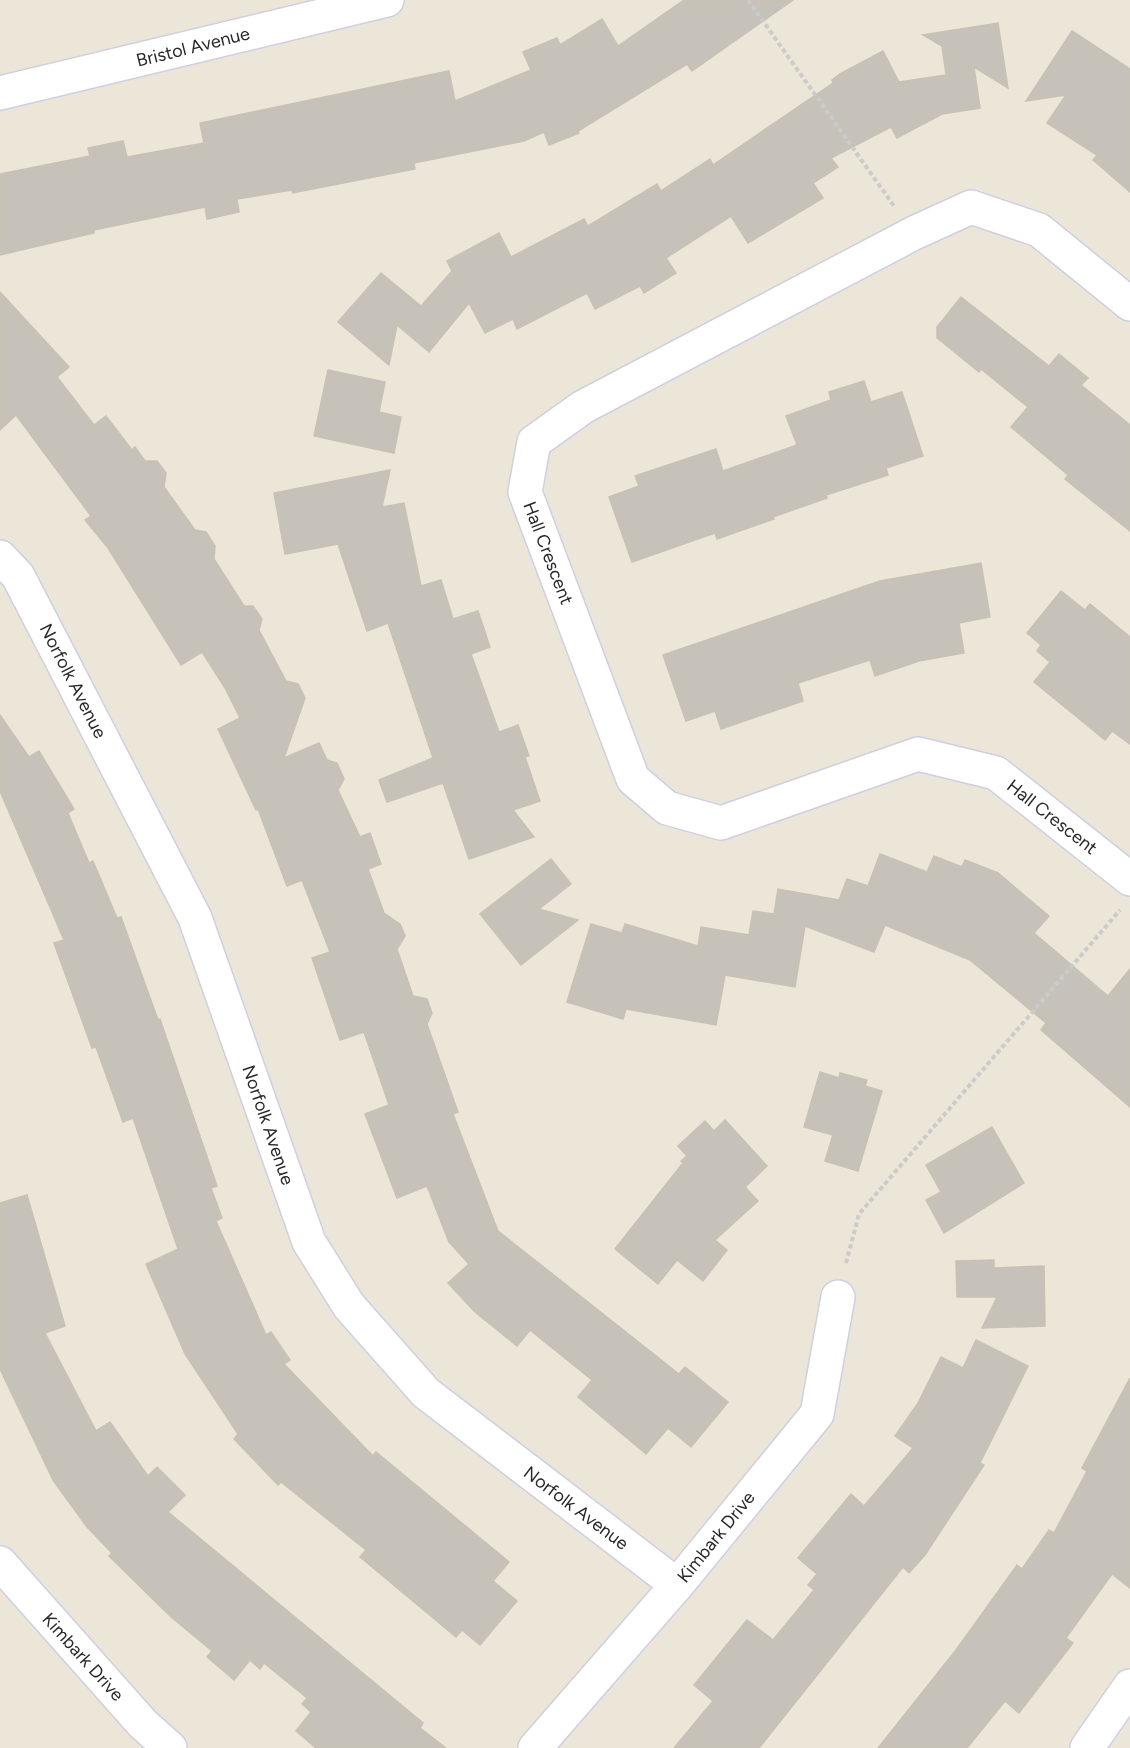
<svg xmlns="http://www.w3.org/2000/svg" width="1130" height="1748" font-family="Figtree,sans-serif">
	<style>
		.building { fill: #c7c2b9; stroke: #c7c2b3; stroke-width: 1.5 }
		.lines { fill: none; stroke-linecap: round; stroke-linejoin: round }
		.street-casing { stroke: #cecfe2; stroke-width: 36 }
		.path { stroke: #cbcbcb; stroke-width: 4; stroke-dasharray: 4.5 3; stroke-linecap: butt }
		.street { stroke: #fff; stroke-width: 33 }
		.labels { text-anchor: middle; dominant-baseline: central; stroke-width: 6; stroke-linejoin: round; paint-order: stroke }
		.street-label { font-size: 18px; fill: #282828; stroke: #fff }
	</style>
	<rect width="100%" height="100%" fill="#ece6d9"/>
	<!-- building -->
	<g class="building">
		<polygon points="684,0 793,0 692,71 687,64 578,131 579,133 549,145 544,132 524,141 414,163 415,169 293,193 292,190 237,199 239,212 207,219 205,207 94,230 94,233 0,255 0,174 90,156 88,148 123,141 127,157 204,143 200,123 449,71 455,101 531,70 523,52 557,38 560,45 602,19 618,46"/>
		<polygon points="998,23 1008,88 974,67 980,108 942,114 897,138 891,127 831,158 838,167 813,183 823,198 748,243 731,216 666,258 676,273 644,293 640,286 595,309 587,293 517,329 513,319 485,333 469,303 429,352 397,325 389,365 338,322 381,273 421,306 452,271 447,261 499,233 511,257 584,219 588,226 657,184 661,191 710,159 713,165 833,83 832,80 840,74 883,51 899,82 946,75 942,46 923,35"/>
		<polygon points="1072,31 1130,69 1130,192 1093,160 1097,155 1047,123 1066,95 1026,101"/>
		<polygon points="0,292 69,367 57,377 94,425 106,416 132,450 135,447 145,461 157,461 166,473 164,487 195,530 206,532 215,546 214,559 244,606 253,606 262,619 259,630 286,681 298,684 305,698 284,758 319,743 327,760 337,763 344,779 338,790 360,837 370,833 381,864 368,869 384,913 400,924 405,936 397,949 413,996 427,999 432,1013 427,1024 458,1112 453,1114 498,1231 679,1374 685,1367 728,1402 691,1447 668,1428 646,1454 578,1397 592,1380 530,1330 517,1346 475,1312 448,1283 469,1264 449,1242 427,1186 397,1198 365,1114 389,1105 364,1032 340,1040 312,958 330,952 302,880 287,886 258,809 256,810 218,729 240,718 225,688 202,652 181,665 108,548 85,520 91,516 16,415 0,430"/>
		<polygon points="961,297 1049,366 1059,354 1088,378 1081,385 1130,425 1130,531 1065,479 1068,475 1011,427 1028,407 981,369 979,372 937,338 937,327"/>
		<polygon points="328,370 385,382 379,412 401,417 394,453 314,436"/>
		<polygon points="864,381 871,402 902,392 923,456 886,468 888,475 826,495 827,498 773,517 774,519 717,539 715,533 632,562 609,497 639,486 635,476 716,449 723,471 797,445 786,416 831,400 829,392"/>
		<polygon points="390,470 382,507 404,503 421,586 441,580 453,619 478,611 490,647 471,654 499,732 518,725 529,756 525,757 540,801 513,810 534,837 469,859 443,783 387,802 379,780 433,758 388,623 367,631 338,544 285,554 274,493"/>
		<polygon points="981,563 990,617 959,623 964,653 919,661 875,676 870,660 798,683 803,701 721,729 715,711 686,721 663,655 880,581"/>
		<polygon points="1061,591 1085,610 1090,604 1130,637 1130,744 1112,731 1105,740 1034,682 1050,662 1037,651 1041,645 1027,633"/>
		<polygon points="0,715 29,757 39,751 74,809 68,813 89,863 93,861 117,918 121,917 158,1020 160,1019 217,1186 211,1188 222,1218 216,1221 266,1335 271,1332 290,1360 284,1364 373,1456 376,1452 509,1562 493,1581 517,1601 480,1645 462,1630 456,1637 360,1557 366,1550 281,1482 278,1485 234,1439 238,1434 185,1354 146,1264 178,1249 133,1118 123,1122 96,1047 92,1048 54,943 64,940 0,791"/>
		<polygon points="880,854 927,872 934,856 962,867 965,860 998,873 1049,916 1034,933 1108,996 1130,969 1130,1107 1041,1030 1046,1023 970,960 885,925 874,952 805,926 795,987 725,975 716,1025 626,1009 623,1019 567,1002 591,924 622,933 625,924 698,946 701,927 749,935 753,911 774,914 778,889 839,900 847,879 868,886"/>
		<polygon points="551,859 571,884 539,909 578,920 521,965 480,914"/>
		<polygon points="820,1072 839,1078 840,1073 867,1080 865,1086 882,1091 858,1171 825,1161 833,1135 804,1127"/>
		<polygon points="725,1120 767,1166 745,1187 758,1201 715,1240 727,1250 703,1281 677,1260 658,1284 615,1249 683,1163 681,1161 687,1156 678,1146 705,1121 714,1131"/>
		<polygon points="992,1127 1024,1183 944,1233 926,1200 941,1192 926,1165"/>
		<polygon points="27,1195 65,1326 45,1333 96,1431 110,1422 148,1476 157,1467 185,1495 168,1512 423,1723 420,1728 446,1748 316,1748 296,1731 311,1712 302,1704 307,1698 264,1663 260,1669 250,1660 234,1680 207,1657 212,1651 170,1616 109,1556 112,1553 87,1527 53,1480 0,1369 0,1203"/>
		<polygon points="994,1260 994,1268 1044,1266 1045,1326 982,1328 997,1297 957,1297 956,1261"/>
		<polygon points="976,1340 1028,1366 980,1463 984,1465 925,1555 909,1573 903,1567 759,1748 674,1748 713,1701 694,1685 747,1620 773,1640 814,1590 808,1585 817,1574 798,1558 851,1494 864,1506 913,1448 895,1436 918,1403 941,1357 963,1368"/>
		<polygon points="1130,1378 1130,1588 1112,1574 1066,1638 1073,1643 1019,1713 1005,1701 967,1748 878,1748 956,1650 1017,1565 1022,1569 1049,1530 1054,1533 1087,1471 1082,1468"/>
	</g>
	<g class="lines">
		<!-- street casing -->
		<g class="street-casing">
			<g id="street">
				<polyline points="0,93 387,0"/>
				<polyline points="1130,304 1039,230 971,207 914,233 583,407 534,442 525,492 633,779 667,808 721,823 918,754 996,773 1130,879"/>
				<polyline points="0,557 18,576 195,918 309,1242 349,1306 426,1393 677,1585"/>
				<polyline points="0,1563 143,1724 170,1748"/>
				<polyline points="535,1748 677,1585 817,1414 838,1297"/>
				<polyline points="1087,1748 1130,1686"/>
			</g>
		</g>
		<!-- path -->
		<g class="path">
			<polyline points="748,0 894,206"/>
			<polyline points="846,1263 859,1214 1120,910"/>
		</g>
		<!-- street -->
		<use href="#street" class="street"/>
	</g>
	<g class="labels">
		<!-- street labels -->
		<g class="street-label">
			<text transform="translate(193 47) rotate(-14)">Bristol Avenue</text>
			<text transform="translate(548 553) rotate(69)">Hall Crescent</text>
			<text transform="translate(73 681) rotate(63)">Norfolk Avenue</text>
			<text transform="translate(1052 817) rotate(38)">Hall Crescent</text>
			<text transform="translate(268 1125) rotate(71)">Norfolk Avenue</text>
			<text transform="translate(576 1508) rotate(37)">Norfolk Avenue</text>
			<text transform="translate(716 1537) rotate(-51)">Kimbark Drive</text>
			<text transform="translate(83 1657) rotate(48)">Kimbark Drive</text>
		</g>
	</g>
</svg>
